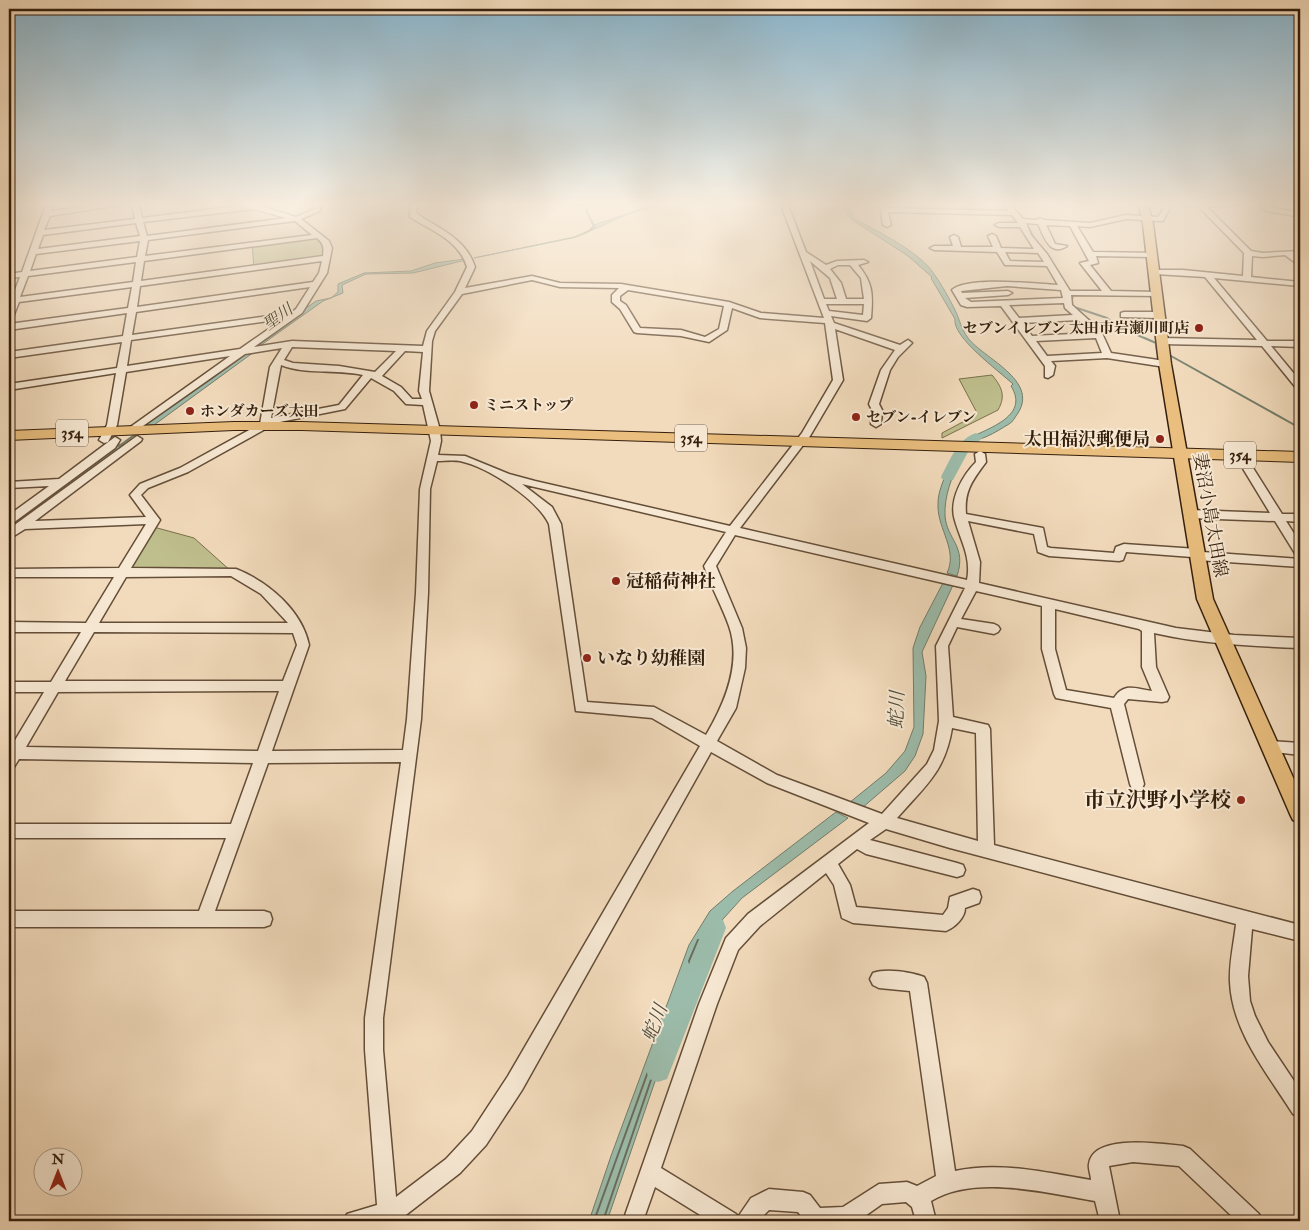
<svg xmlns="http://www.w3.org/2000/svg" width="1309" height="1230" font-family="'IM FELL Double Pica','Noto Serif JP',serif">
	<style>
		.green { fill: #bfbf8d; stroke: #7a6f4c }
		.water { fill: #9cbcab; stroke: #727d6b }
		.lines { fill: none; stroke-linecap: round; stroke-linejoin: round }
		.shore { stroke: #686e5c; stroke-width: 2 }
		.stream { stroke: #727d6b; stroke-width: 2 }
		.river { fill: #9cbcab; fill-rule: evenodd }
		.minor-casing { stroke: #644e38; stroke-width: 3 }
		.major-casing { stroke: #341f0c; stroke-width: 3 }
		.highway-casing { stroke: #341f0c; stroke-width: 2 }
		.minor { fill: #f7e8d3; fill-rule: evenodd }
		.major { fill: #e9be7e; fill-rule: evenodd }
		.highway { fill: #e9be7e; fill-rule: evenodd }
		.poi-dot { fill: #8f2418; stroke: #f7e8d3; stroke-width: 2 }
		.labels { text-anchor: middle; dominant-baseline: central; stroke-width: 4; stroke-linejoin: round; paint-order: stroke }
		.far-poi-label { font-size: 15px; font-weight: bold; fill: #341f0c; stroke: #f7e8d3; text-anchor: start }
		.far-water-label { font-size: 16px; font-style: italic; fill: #534e3c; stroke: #f7e8d3 }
		.shield { fill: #f7e8d3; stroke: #6e5b48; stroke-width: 1 }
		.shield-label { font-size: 16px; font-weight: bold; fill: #341f0c }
		.poi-label { font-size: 18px; font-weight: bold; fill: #341f0c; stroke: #f7e8d3; text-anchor: start }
		.street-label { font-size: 18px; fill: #341f0c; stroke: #f7e8d3 }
		.water-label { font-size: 19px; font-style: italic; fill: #534e3c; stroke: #f7e8d3 }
		.near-poi-label { font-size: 21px; font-weight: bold; fill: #341f0c; stroke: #f7e8d3; text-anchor: end }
	</style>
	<rect width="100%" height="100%" fill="#f2dbbc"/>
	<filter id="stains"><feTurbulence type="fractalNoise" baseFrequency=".004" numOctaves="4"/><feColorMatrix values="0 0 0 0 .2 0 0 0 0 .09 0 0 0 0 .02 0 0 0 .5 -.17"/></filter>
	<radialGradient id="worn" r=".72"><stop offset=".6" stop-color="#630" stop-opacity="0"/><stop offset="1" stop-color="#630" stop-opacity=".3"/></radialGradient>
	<!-- green -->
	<g class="green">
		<polygon points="318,236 325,241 326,258 254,268 252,244"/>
		<path d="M 992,375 C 1002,387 1006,396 998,410 L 942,438 L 942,433 L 974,416 L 976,411 L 959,379 Z"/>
		<polygon points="150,526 194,538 232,572 123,573"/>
	</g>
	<!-- water -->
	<g class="water">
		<polygon points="653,205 661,205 628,214 577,237 474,258 574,237 588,231 594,225"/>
		<path d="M 844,205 L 850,205 L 853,218 C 877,231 920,252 934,274 C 942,285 949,298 955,310 C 960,320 961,329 968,338 C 983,358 1039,380 1018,413 C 1015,417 1013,422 1009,424 C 994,433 981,442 964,441 C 984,429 1031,418 1011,386 L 1013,384 C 999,371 952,337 955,319 L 931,278 L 932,277 L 908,256 L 851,219 L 847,215 Z"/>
		<polygon points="465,259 466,260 413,273 366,274 342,285 343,293 323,301 257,348 249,349 316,301 331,298 338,292 338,284 364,273 411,271 435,263"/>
		<polygon points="254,352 154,425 145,425 242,354"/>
		<polygon points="128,444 24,521 11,521 118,445"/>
		<path d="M 953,459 L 960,459 C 952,477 944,496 945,516 C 947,540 967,546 957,576 L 947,573 C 958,550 938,530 938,506 C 937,490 947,473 953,459 Z"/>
		<polygon points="944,581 954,583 922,652 926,676 923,734 915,756 905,771 862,808 849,803 886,773 905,751 914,727 913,648 920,627"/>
		<polygon points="836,812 848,818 742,898 714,929 684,997 607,1221 589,1221 611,1156 689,945 710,911 733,891"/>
	</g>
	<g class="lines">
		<!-- shore -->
		<g class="shore">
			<polygon points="698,940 701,940 702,943 693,963 690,964 689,961"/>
			<polyline points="594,1221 650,1066 653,1065 655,1068 603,1221"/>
		</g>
		<!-- stream -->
		<g class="stream">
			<polyline points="578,205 587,206 587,212 594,226"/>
			<polyline points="1026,223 1034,238"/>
			<polyline points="585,233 595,227"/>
			<polyline points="1070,292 1073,295 1071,304 1074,307 1107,318 1119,327 1156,343 1157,352"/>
			<polyline points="1171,356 1300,428"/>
			<polyline points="119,446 137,433"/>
		</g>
		<!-- river -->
		<g class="river">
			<path d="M 976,433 L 983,437 L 968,452 L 953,480 L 943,480 L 941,477 C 949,462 958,438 976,433 Z"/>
			<polygon points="715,917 723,920 726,928 667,1079 658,1082 649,1079 646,1070 707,920"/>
		</g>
		<!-- minor casing -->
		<g class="minor-casing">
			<g id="minor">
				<path d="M 46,205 L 53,205 L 51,211 L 98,205 L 120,205 L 50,216 L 44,230 L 135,219 L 132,205 L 139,205 L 142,218 L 246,205 L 258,205 L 296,217 L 314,209 L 314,205 L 321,205 L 320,211 L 301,219 L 329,241 L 332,248 L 327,273 L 302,313 L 254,347 L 292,341 L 423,346 L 427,331 L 455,292 L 467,267 C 459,240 432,231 410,217 L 410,205 L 416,205 L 417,214 C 440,229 466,239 475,267 L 465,288 L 532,276 L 560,283 L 621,284 L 729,302 L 761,313 L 824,318 L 781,205 L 788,205 L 806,252 L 826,265 L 837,261 L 864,260 L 868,262 L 858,265 C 873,283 873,294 871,318 L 867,321 L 831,316 L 834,323 L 900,345 L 908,340 L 912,343 L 898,357 L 890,370 L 879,404 L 882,410 L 881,424 L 876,427 L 871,424 L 872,410 L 869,404 L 881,370 L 895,350 L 835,329 L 843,380 L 810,436 L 740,528 L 967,580 C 972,556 959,538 954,517 C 950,498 963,475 976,462 L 975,454 L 980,451 L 985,454 L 986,462 C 973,480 964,490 966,514 L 1043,528 L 1047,547 L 1051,548 L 1114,553 L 1116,547 L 1124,544 L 1197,549 L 1202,552 L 1300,559 L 1300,567 L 1197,560 L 1192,557 L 1126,552 L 1123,560 L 1119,561 L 1049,556 L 1038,552 L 1034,534 L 968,521 L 980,562 L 979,583 L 1176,628 L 1234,635 L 1300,638 L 1300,648 C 1251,646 1202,644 1154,633 L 1156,667 L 1169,697 L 1167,701 L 1162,702 L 1128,699 L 1124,704 L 1144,784 L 1142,789 L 1137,790 L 1132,789 L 1130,784 L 1111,708 L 1061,699 L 1056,698 L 1054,694 L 1042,649 L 1042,606 L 976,591 L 961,619 L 994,624 L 998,626 L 1000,629 L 998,632 L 994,634 L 957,627 L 948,646 L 953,717 L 988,725 L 990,729 L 994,845 L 1300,925 L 1300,941 L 1252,929 L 1248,976 L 1250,1001 L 1255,1016 L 1268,1042 L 1300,1090 L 1300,1116 L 1293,1114 C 1268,1074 1232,1032 1230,982 C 1229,963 1234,943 1236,924 L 950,848 L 886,829 L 870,840 L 957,863 L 963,865 L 965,870 L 963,875 L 957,877 L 866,854 L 857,849 L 838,864 L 850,885 L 856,907 L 943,915 L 948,908 L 950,897 L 973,889 L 979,891 L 981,897 L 979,903 L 965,908 C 965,918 955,927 946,931 L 853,923 L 842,918 L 834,885 L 826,873 L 760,926 L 738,950 L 717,1004 L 661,1168 L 736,1214 L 738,1217 L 751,1198 L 769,1189 L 803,1192 L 810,1195 L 820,1208 L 843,1207 L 879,1184 L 907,1182 L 917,1186 L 936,1176 L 910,991 L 879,988 L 873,985 L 870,979 L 873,973 C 886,968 911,972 924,977 L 927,983 L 955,1171 C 1000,1161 1047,1173 1091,1180 C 1091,1175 1088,1169 1089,1164 C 1093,1133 1162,1144 1183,1146 L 1190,1149 L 1259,1214 L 1262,1221 L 1237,1221 L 1179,1166 L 1133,1162 L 1109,1166 L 1120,1221 L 1100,1221 L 1095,1201 C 1047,1193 975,1174 931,1201 L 936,1221 L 916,1221 L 912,1207 L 906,1202 L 882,1204 L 858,1221 L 805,1221 L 798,1212 L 769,1210 L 758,1221 L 710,1221 L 655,1187 L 643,1221 L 623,1221 L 699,1004 L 726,938 L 748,914 L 869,823 L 767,783 L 711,752 L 522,1090 L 486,1145 L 460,1173 L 398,1221 L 344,1221 L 347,1214 L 377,1205 L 365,1050 L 365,1018 L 401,762 L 268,763 L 215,911 L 264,911 L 270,913 L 272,919 L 270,925 L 264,927 L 9,927 L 9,911 L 199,911 L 226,838 L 9,838 L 9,824 L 231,824 L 253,763 L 19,759 L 14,767 L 9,769 L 9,747 L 11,747 L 44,692 L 9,692 L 9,682 L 51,682 L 81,632 L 9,632 L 9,622 L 86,623 L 114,577 L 9,577 L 9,569 L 119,568 L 146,524 L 25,529 L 9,539 L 9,529 L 137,436 L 142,439 L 141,441 L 35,521 L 146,517 L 130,495 L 140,484 L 180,468 L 260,424 L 270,367 L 282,348 L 245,354 L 133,433 L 128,430 L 129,428 L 230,356 L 126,372 L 117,425 L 108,442 L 104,443 L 99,440 L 107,425 L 116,373 L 9,390 L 9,384 L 117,368 L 122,342 L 9,358 L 9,352 L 123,336 L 127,313 L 9,330 L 9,324 L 128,308 L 132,287 L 19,302 L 13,317 L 9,319 L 9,306 L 20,277 L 9,278 L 9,274 L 22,272 ZM 254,209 L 286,218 L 147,236 L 143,222 ZM 295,221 L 312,235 L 145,256 L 148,240 ZM 136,223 L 140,236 L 38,249 L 43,235 ZM 317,238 C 324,244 324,248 323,256 L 141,281 L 144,261 ZM 140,241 L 137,257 L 30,271 L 36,254 ZM 322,261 L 319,273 L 313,282 L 137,307 L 140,286 ZM 810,261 L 830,278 L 837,299 L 824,299 ZM 136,262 L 133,282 L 20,297 L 28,276 ZM 838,265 L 850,265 L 861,278 L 864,299 L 846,299 L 841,283 L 830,269 ZM 532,280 L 560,287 L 619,288 L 612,295 L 612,302 L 620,309 L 634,332 L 637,333 L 681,336 L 709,342 L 727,330 L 732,308 L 760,318 L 825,323 L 833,380 L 802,433 L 730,526 L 535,481 L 509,474 L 465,456 L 438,455 L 441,441 L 440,430 L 429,391 L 432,341 L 435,331 L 462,294 ZM 310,287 L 296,309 L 291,313 L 132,335 L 136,312 ZM 628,290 L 724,306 L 719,329 L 705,337 L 681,330 L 640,328 L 626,305 L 620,301 L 620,296 ZM 826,304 L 864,304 L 863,315 L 829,311 ZM 283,319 L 240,349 L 127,366 L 131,340 ZM 292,347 L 396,351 L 375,372 L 339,366 L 293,363 L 284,360 ZM 405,351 L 423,352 L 419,391 L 422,399 L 412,399 L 401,387 L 382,376 ZM 281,365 C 306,375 336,369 363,375 L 339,405 L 271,418 ZM 371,378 L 394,391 L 406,404 L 423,405 L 431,441 L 420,489 L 416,593 L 407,719 L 403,750 L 272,751 L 309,645 C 302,611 269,582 236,569 L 131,568 L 160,520 L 141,495 L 148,488 L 188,472 L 269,427 L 270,424 L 345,409 ZM 437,461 C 444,461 453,460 460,461 C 488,467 537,499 549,524 L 576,711 L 652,718 L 700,746 L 508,1076 L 472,1131 L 446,1159 L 396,1197 L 383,1050 L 383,1018 L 421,719 L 428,593 L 430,489 ZM 522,484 L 726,532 L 704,566 C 711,587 722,606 729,626 C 742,663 725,703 706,735 L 654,707 L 587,702 L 561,524 L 552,507 ZM 735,535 L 965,588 L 936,646 L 939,721 L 934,750 L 927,764 L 882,814 L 777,775 L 717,741 L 736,708 L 745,668 L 746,648 L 742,628 L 716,566 ZM 231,576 L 261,594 L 288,623 L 99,623 L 126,577 ZM 1055,609 L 1139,629 L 1142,631 L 1142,667 L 1152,691 C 1136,689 1124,682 1114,698 L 1066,690 L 1055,649 ZM 94,632 L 293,633 L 297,645 L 283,681 L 65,681 ZM 279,691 L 258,751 L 26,747 L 58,692 ZM 952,728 L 976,733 L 978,841 L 897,818 C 925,786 945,772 952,728 Z"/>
				<path d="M 880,205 L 887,205 L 887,208 L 1008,211 L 1004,205 L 1011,205 L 1023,219 L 1037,220 L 1040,218 L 1044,220 L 1090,223 L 1126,215 L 1158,217 L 1164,208 L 1162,205 L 1169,205 L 1170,208 L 1163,221 L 1160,221 L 1126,219 L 1090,227 L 1077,226 L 1093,252 L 1155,253 L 1155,257 L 1152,257 L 1096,256 L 1098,263 L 1090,265 L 1111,291 L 1157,292 L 1160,292 L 1160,296 L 1071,295 L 1072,305 L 1101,331 L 1111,353 L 1165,361 L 1170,364 L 1165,367 L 1107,358 L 1051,361 L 1055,366 L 1053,375 L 1048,378 L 1045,377 L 1045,366 L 1001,306 L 967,307 L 961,305 L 952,290 C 968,276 1036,284 1058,285 L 1047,266 L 1005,265 L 997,252 L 934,250 L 930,248 L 934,246 L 953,246 L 950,237 L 954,235 L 958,237 L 961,247 L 993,247 L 988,236 L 992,234 L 996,236 L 1001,248 L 1034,249 L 1020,227 L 999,227 L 995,225 L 999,223 L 1018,223 L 1012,215 L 888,212 L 891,225 L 887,227 L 883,225 ZM 1026,223 L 1038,224 C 1044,237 1050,257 1067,246 L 1055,244 L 1046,225 L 1070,226 L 1089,261 L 1080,263 L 1102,291 L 1070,291 L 1047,254 L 1031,235 ZM 1005,252 L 1038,253 L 1044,262 L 1010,261 ZM 1007,286 L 1061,290 L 1063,298 L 971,302 L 965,298 L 1008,295 L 1012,293 L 1008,291 L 962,293 L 961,291 ZM 1064,303 L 1065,308 L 1073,315 L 1019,318 L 1009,305 ZM 1078,320 L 1093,333 L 1032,336 L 1022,323 ZM 1096,338 L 1102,353 L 1047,356 L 1036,341 Z"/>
				<polygon points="1183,205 1238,205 1207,207 1251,251 1263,253 1300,251 1300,255 1294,255 1300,260 1300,266 1285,255 1263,257 1252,256 1251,277 1300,282 1300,286 1214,278 1267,341 1300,341 1300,347 1271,346 1300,381 1300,390 1297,389 1262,346 1162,344 1158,341 1162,338 1257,340 1205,277 1155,274 1151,272 1155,270 1183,270 1243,276 1244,253 1199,207"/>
				<polygon points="1259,205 1300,213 1300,217 1267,211"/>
				<polygon points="1124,312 1159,312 1163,315 1159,318 1121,317 1121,313"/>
				<polygon points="115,437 120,440 115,448 13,523 9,524 9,515 49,486 9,488 9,482 59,479"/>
				<polygon points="1244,459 1248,460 1282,514 1300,514 1300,522 1286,521 1300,543 1300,556 1296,555 1275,521 1190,518 1184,514 1190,510 1270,513 1239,462"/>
				<polygon points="1270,741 1300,743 1300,755 1265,751 1263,747 1265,743"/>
			</g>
		</g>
		<!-- major casing -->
		<g class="major-casing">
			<polygon id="major" points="1139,205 1148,205 1153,224 1171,364 1213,599 1300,793 1300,823 1293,820 1290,814 1197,599 1159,364 1143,224"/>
		</g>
		<!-- highway casing -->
		<g class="highway-casing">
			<polygon id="highway" points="234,422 302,422 1300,452 1300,462 302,430 234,430 9,440 9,431"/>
		</g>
		<!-- minor -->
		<use href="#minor" class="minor"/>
		<!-- major -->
		<use href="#major" class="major"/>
		<!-- highway -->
		<use href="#highway" class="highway"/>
	</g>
	<!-- sky -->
	<linearGradient id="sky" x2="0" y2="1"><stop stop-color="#89b7d0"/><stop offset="0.54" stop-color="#f9efe1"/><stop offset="1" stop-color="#f9efe1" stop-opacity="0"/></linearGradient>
	<rect width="1309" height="378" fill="url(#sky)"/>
	<!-- markers -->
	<g class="poi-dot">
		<circle cx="1199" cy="328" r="5"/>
		<circle cx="474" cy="405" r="5"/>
		<circle cx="190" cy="411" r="5"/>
		<circle cx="856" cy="417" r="5"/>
		<circle cx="1160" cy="439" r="5"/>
		<circle cx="616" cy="581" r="5"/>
		<circle cx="587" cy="658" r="5"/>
		<circle cx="1241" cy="800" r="5"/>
	</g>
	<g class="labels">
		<!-- far-poi labels -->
		<g class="far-poi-label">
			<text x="1189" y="328" text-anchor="end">セブンイレブン 太田市岩瀬川町店</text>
			<text x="484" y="405">ミニストップ</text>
			<text x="200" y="411">ホンダカーズ太田</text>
			<text x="866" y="417">セブン-イレブン</text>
		</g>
		<!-- far-water labels -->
		<g class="far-water-label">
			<text transform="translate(278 317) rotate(-36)">聖川</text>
		</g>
		<!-- shield labels -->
		<g class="shield">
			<rect x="56" y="419.5" width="32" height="27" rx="4"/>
			<rect x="675" y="424.5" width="32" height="27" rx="4"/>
			<rect x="1224" y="441.5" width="32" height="27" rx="4"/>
		</g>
		<g class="shield-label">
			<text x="72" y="433">354</text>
			<text x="691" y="438">354</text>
			<text x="1240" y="455">354</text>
		</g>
		<!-- poi labels -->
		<g class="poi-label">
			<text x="1150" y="439" text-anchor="end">太田福沢郵便局</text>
			<text x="626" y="581">冠稲荷神社</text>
			<text x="597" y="658">いなり幼稚園</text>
		</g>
		<!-- street labels -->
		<g class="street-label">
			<text transform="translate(1210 515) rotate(80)">妻沼小島太田線</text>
		</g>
		<!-- water labels -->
		<g class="water-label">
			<text transform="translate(897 710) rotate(-88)">蛇川</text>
			<text transform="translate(655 1023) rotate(-69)">蛇川</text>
		</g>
		<!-- near-poi labels -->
		<g class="near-poi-label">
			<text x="1231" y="800">市立沢野小学校</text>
		</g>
	</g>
	<!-- margin -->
	<rect width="1309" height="1230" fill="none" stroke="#f2dbbc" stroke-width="30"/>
	<rect x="10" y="10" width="1289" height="1210" fill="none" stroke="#341f0c" stroke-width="2.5"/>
	<rect x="15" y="15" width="1279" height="1200" fill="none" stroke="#341f0c"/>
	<!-- north arrow -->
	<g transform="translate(58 1172)"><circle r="24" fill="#f7e8d3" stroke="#a99883"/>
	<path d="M0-4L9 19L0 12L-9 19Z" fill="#8f2418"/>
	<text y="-8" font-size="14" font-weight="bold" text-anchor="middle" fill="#341f0c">N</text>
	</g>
	<rect width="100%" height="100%" filter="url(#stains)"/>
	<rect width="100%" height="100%" fill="url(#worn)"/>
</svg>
